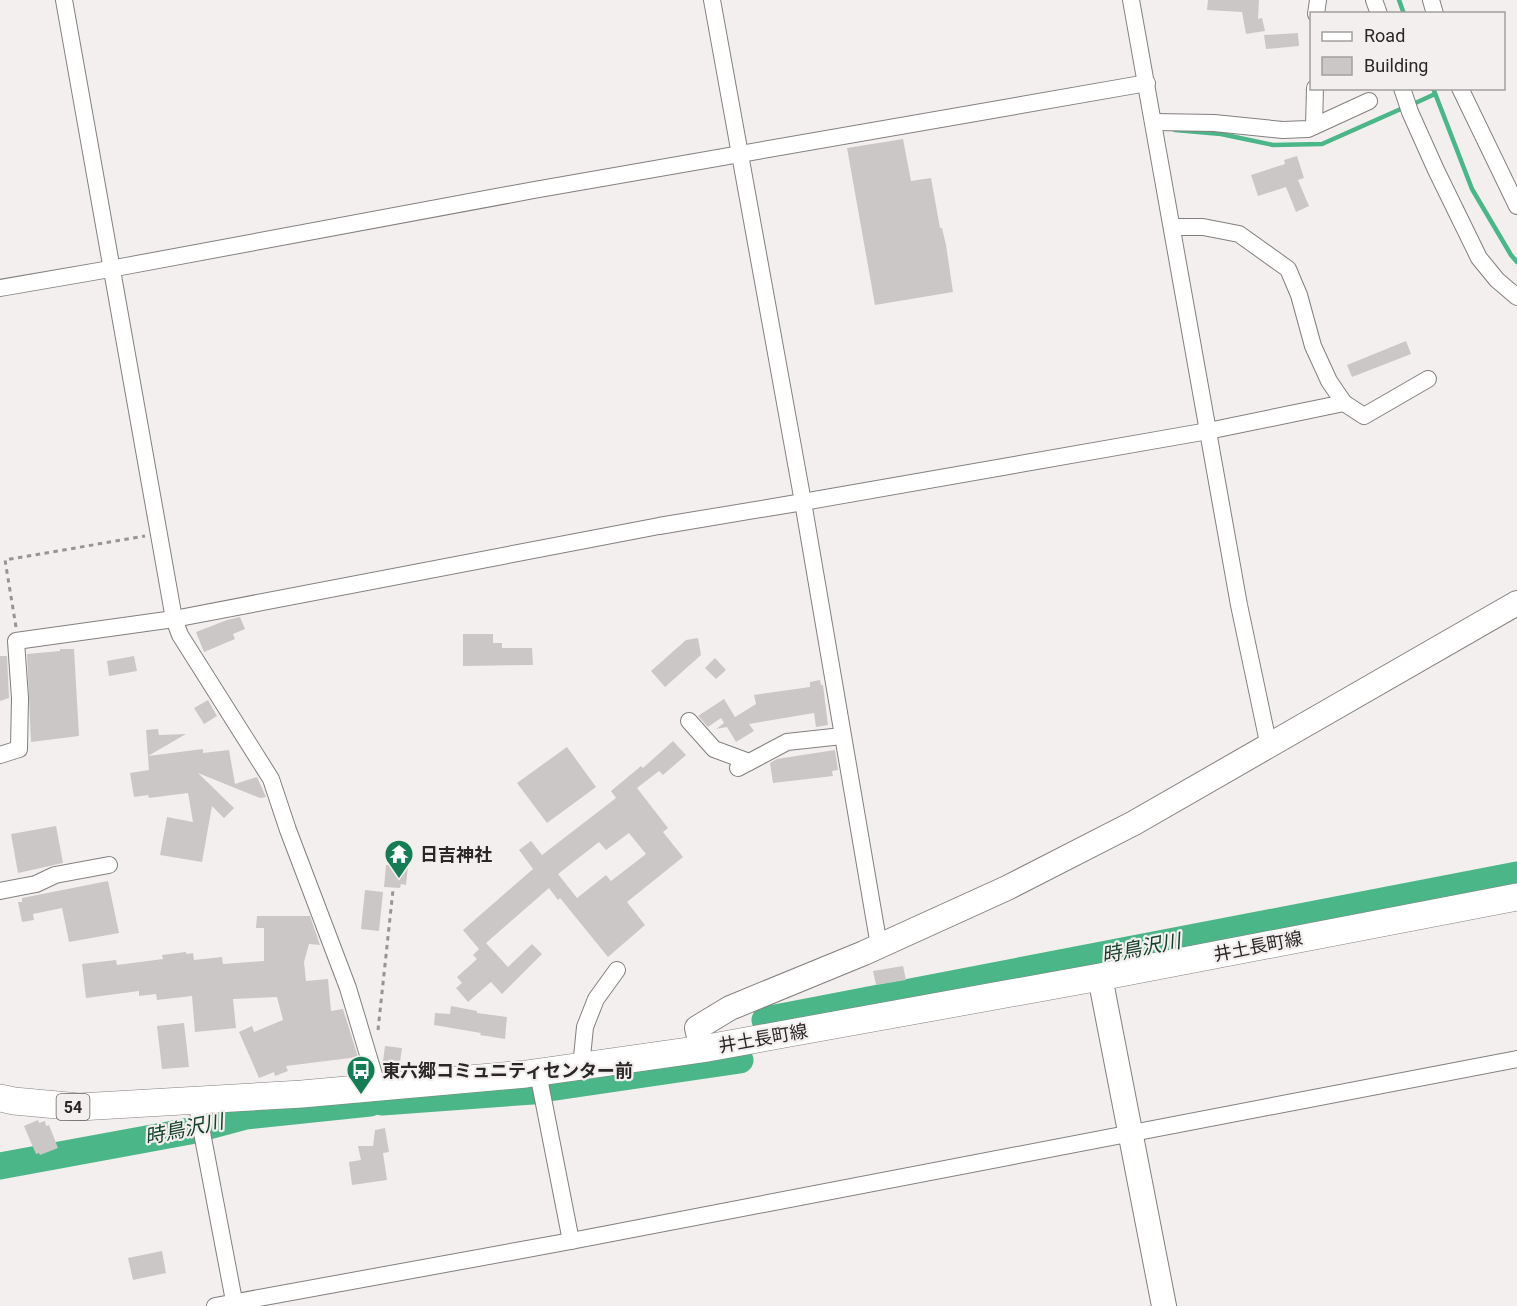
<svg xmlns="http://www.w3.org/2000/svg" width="1517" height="1306" font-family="Roboto,'Noto Sans JP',sans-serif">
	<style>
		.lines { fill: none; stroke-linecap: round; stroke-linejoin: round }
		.stream { stroke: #4bb687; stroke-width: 4.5 }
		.river { stroke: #4bb687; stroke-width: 27 }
		.building { fill: #ccc7c7; fill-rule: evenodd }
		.street-casing { stroke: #847f7f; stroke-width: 18 }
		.secondary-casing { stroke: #847f7f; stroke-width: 26 }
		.primary-casing { stroke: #847f7f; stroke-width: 28 }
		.path { stroke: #979494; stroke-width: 3; stroke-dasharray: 4.5 4.5; stroke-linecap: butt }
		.street { stroke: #fff; stroke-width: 16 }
		.secondary { stroke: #fff; stroke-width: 24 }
		.primary { stroke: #fff; stroke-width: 27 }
		.labels { text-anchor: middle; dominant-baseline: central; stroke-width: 4.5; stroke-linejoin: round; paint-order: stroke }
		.shield { fill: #f4efef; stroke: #666363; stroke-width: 1.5 }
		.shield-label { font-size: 16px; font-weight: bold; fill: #292727 }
		.poi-label { font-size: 18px; font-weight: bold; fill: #292727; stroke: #f4efef; text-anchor: start }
		.street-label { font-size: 18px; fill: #292727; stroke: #f4efef }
		.water-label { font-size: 20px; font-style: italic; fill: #13412d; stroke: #f4efef }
	</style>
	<rect width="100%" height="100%" fill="#f4efef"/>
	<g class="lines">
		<!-- stream -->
		<g class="stream">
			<polyline points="1399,0 1404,14"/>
			<polyline points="1433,88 1472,189 1511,255 1517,262"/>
			<polyline points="1411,105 1435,94"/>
			<polyline points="1175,130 1221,134 1273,145 1322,144 1403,108"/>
		</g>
		<!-- river -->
		<g class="river">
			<polyline points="765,1020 1517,875"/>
			<polyline points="549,1088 740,1060"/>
			<polyline points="382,1102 533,1091"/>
			<polyline points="0,1166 190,1131 246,1116 370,1103"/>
		</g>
	</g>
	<!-- building -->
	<g class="building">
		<polygon points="1208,0 1259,0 1258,19 1262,18 1265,31 1246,34 1242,12 1207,10"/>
		<polygon points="1298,33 1299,46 1266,49 1264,35"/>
		<polygon points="903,139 911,181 931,178 940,228 942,228 946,245 953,292 875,305 847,148"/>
		<polygon points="1297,156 1304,178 1298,180 1309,206 1296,212 1286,187 1258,196 1251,175 1285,164 1284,160"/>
		<polygon points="1406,341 1411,354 1352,377 1347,365"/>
		<polygon points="240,617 245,629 233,634 235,639 204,652 196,632 227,620"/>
		<polygon points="463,634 493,634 493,643 502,643 502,648 532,648 533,665 463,666"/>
		<polygon points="698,638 701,655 665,687 651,671 686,640"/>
		<polygon points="60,649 74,649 79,736 31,742 27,654 60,651"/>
		<polygon points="0,656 7,656 9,698 0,701"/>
		<polygon points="134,656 137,671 109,676 107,661"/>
		<polygon points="715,658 726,670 716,679 705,668"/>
		<polygon points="820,680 821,685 823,685 828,725 816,727 814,713 749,724 754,731 736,742 727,727 716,729 724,723 721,718 708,727 698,716 724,699 735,717 756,704 754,695 810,687 810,682"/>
		<polygon points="208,700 217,716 204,724 194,708"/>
		<polygon points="158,729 159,735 186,734 148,756 203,749 203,753 229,750 235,784 257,777 266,797 260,798 198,773 234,808 224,818 212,806 202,862 160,855 167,817 193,822 188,793 149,798 148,795 134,797 130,773 149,770 146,730"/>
		<path d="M 673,741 L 686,755 L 663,775 L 659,771 L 637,788 L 668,828 L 663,832 L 683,857 L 627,902 L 645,925 L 608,957 L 560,898 L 558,900 L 549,888 L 486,943 L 508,967 L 532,944 L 542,954 L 502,994 L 491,982 L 468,1002 L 456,988 L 462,983 L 457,977 L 477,959 L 473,955 L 479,949 L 463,930 L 533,869 L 519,850 L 531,841 L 542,855 L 616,798 L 611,791 L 641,766 L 643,768 ZM 629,833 L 646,854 L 611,881 L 606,875 L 577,898 L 558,874 L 599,842 L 606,850 Z"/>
		<polygon points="567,747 596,787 547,823 517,783"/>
		<polygon points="835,750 838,770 832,771 833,776 773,783 770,763 777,759"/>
		<polygon points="56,826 63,863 18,873 11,834"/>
		<polygon points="394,845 406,846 404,866 408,866 406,885 401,884 400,888 384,887 386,865 391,865"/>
		<polygon points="108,881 119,933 69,942 62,908 33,914 34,920 22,922 18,902 22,902 22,898"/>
		<polygon points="365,890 383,892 379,931 361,929"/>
		<polygon points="257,916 310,916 320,945 309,944 304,962 306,981 328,979 331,1011 343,1009 358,1057 286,1066 288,1071 275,1076 274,1072 259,1078 239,1032 252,1026 254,1032 283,1020 277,997 233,999 236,1028 195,1032 192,996 157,1000 156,994 139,996 139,991 86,998 82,964 116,960 117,965 163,959 162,955 186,952 186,954 193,953 194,960 222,957 223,964 264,961 264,928 256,928"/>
		<polygon points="903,966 906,980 876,985 873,971"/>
		<polygon points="451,1006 477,1011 477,1013 507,1017 505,1039 480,1035 481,1033 434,1025 435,1013 450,1014"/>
		<polygon points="184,1023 189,1067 162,1069 157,1026"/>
		<polygon points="385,1046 402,1048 400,1062 383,1061"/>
		<polygon points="38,1120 39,1123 45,1121 46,1126 49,1125 58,1148 40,1155 39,1153 36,1154 24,1126"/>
		<polygon points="385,1128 389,1152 383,1153 387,1180 352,1185 349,1162 361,1160 358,1146 373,1146 375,1130"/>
		<polygon points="162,1251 166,1273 133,1280 128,1258"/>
	</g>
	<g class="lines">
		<!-- street casing -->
		<g class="street-casing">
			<g id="street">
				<polyline points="64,0 174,619 180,635 271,779 288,830 348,988 378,1088"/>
				<polyline points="712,0 803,502 879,946"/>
				<polyline points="1131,0 1239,605 1269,747"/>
				<polyline points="1374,0 1379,14"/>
				<polyline points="1431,0 1435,14"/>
				<polyline points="1316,14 1318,0"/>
				<polyline points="1402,88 1410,112 1436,170 1479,258 1497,280 1517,297"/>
				<polyline points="1460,88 1517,206"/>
				<polyline points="1154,122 1214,123 1283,130 1308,129 1369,101"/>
				<polyline points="1314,126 1315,88"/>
				<polyline points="0,288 110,269 534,190 1147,83"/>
				<polyline points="1344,403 1364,416 1428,379"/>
				<polyline points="689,721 714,749 749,762"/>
				<polyline points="0,755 19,749 20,698 16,641 174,619 659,526 803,502 1208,431 1344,403 1329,381 1313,346 1299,295 1288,269 1239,234 1203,227 1172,227"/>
				<polyline points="738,768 787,742 842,736"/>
				<polyline points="0,891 36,884 55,875 109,865"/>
				<polyline points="581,1067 585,1027 596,999 617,970"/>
				<polyline points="538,1073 571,1241"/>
				<polyline points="196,1101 235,1306"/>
				<polyline points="215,1306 571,1241 1517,1059"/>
			</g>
		</g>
		<!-- secondary casing -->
		<g class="secondary-casing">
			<g id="secondary">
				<polyline points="1100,977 1164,1306"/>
				<polyline points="702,1049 697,1028 730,1008 864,953 1007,888 1134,823 1517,603"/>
			</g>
		</g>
		<!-- primary casing -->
		<g class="primary-casing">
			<polyline id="primary" points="0,1098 14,1101 79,1107 302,1094 526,1074 702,1049 1100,977 1517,897"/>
		</g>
		<!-- path -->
		<g class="path">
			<polyline points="16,627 5,560 145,536"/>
			<polyline points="378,1030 393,890"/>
		</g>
		<!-- street -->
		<use href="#street" class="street"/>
		<!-- secondary -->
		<use href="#secondary" class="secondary"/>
		<!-- primary -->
		<use href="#primary" class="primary"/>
	</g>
	<!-- icons -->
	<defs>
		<g id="temple-pin" transform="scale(1.5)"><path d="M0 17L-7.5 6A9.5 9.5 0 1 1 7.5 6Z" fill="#157c55" stroke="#f4efef"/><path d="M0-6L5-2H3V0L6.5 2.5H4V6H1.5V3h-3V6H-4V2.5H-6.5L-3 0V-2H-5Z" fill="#fff"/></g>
		<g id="bus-pin" transform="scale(1.5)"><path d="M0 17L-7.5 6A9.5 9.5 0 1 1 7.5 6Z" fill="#157c55" stroke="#f4efef"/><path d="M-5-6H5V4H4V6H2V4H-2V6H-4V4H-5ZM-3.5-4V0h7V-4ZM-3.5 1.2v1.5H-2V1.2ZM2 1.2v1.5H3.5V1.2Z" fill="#fff"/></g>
	</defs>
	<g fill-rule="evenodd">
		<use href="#temple-pin" x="399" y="854"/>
		<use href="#bus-pin" x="361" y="1070"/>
	</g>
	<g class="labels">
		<!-- shield labels -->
		<rect class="shield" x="56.5" y="1094" width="33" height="26" rx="4.5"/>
		<g class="shield-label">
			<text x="73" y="1107">54</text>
		</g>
		<!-- poi labels -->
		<g class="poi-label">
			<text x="420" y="854">日吉神社</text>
			<text x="382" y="1070">東六郷コミュニティセンター前</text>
		</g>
		<!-- street labels -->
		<g class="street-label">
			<text transform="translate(1258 946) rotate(-11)">井土長町線</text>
			<text transform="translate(763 1038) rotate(-10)">井土長町線</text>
		</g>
		<!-- water labels -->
		<g class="water-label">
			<text transform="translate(1141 948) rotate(-11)">時鳥沢川</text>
			<text transform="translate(184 1129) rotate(-12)">時鳥沢川</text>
		</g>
	</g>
	<!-- legend -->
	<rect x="1310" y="12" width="195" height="78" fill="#f4efef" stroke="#a39f9f" stroke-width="1.5"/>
	<rect x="1322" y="32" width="30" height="9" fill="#ffffff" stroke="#a39f9f" stroke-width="1.5"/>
	<text x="1364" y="42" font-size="18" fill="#292727">Road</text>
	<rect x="1322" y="57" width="30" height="18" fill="#ccc7c7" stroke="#a39f9f" stroke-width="1.5"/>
	<text x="1364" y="72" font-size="18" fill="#292727">Building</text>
</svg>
